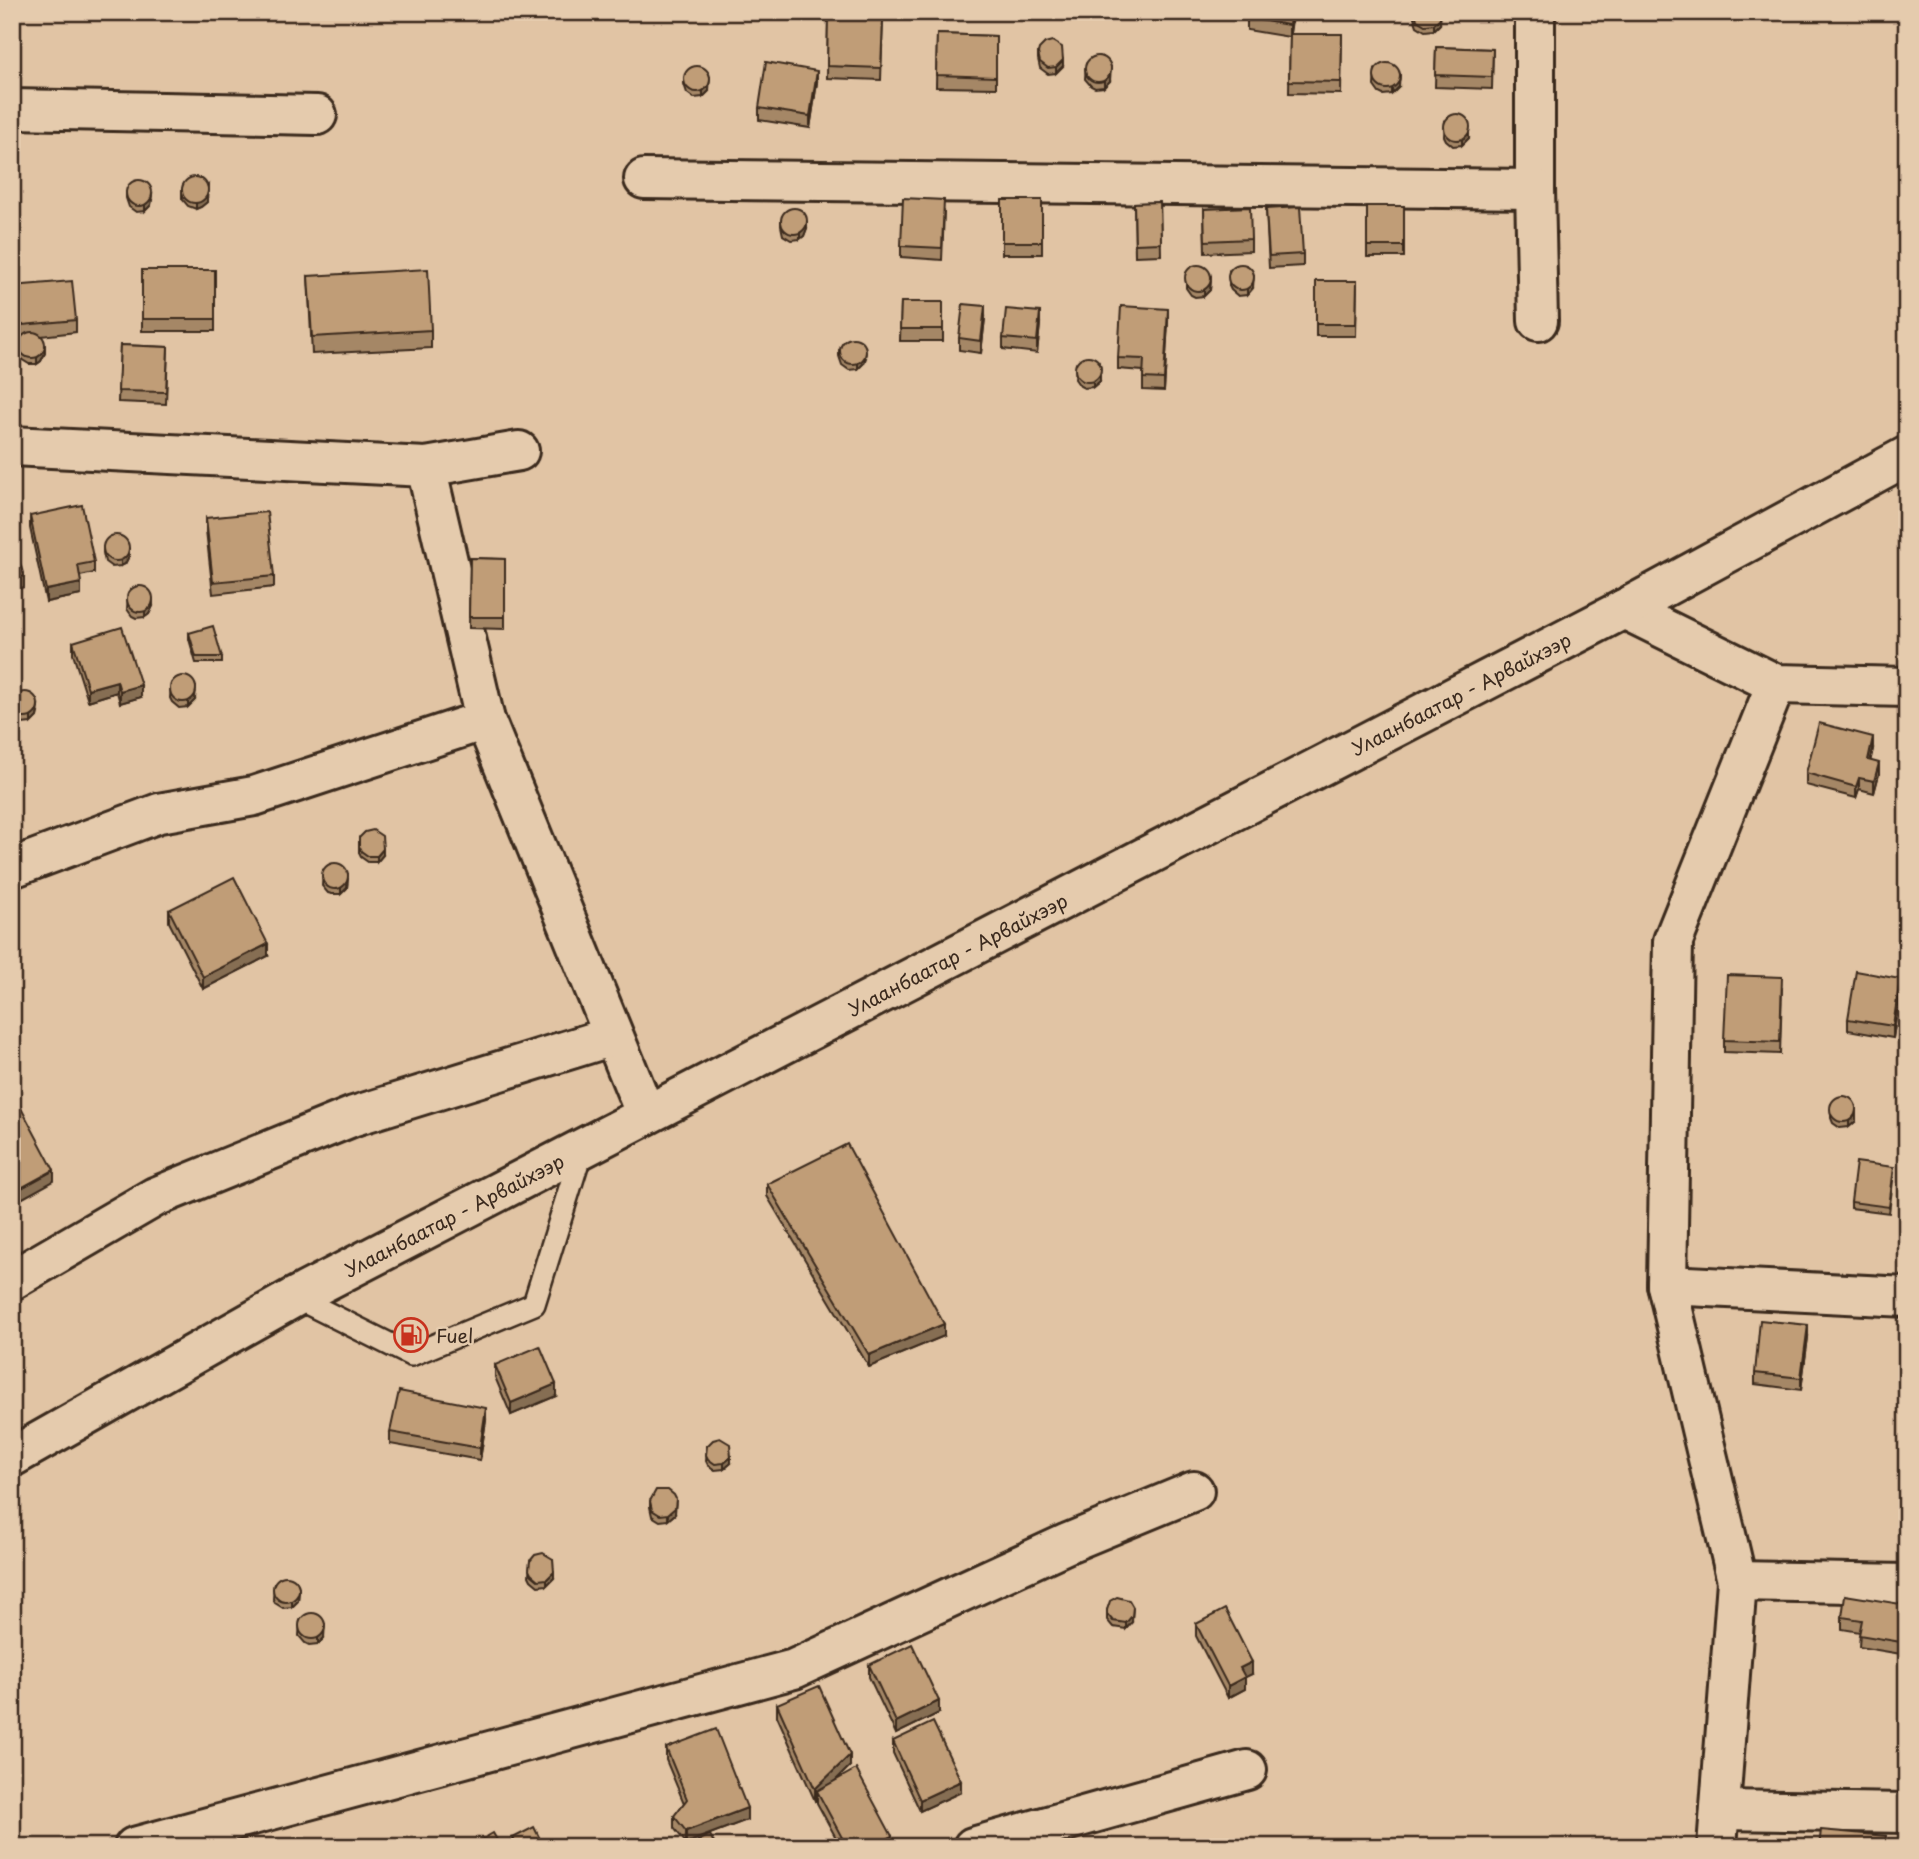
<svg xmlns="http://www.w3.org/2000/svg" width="1919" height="1859" font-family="'Playpen Sans',sans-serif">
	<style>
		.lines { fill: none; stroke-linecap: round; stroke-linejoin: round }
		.lane-casing { stroke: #3b2a1e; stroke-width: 26 }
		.street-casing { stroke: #3b2a1e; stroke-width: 44 }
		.highway-casing { stroke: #3b2a1e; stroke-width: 44 }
		.lane { stroke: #e5cbad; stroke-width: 21 }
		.street { stroke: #e5cbad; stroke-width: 38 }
		.highway { stroke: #e5cbad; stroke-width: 38 }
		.wall { fill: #a58766; stroke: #3b2a1e; stroke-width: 2 }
		.shaded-wall { fill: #866e53; stroke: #3b2a1e; stroke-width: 2 }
		.building { fill: #c09d77; stroke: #3b2a1e; stroke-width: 2 }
		.labels { text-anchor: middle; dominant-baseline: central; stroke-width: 5; stroke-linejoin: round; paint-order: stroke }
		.street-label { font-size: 19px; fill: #3b2a1e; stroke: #e5cbad }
		.poi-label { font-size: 19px; fill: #3b2a1e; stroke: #e5cbad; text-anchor: start }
	</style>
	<rect width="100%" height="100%" fill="#e1c4a4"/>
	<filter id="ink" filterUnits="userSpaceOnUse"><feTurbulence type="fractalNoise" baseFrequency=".0143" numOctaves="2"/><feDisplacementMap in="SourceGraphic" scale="14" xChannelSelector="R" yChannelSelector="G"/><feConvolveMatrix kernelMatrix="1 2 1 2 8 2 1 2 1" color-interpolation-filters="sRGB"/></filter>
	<g filter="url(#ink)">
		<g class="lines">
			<!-- lane casing -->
			<g class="lane-casing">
				<polyline id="lane" points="295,1297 411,1355 534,1304 582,1149"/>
			</g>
			<!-- street casing -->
			<g class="street-casing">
				<g id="street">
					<polyline points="1535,12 1535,189 1538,321"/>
					<polyline points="12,109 317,115"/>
					<polyline points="644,179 1535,189"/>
					<polyline points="12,446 426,467 519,451"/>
					<polyline points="426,467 485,720 646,1115"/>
					<polyline points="1624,609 1776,684 1907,687"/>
					<polyline points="12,868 159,813 254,796 485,720"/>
					<polyline points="12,1280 155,1197 354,1116 613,1036"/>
					<polyline points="1667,1285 1907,1297"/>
					<polyline points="1737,1581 1907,1584"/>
					<polyline points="1721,1810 1907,1813"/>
					<polyline points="134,1847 794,1669 1068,1543 1194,1491"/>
					<polyline points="973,1847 1247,1770"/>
					<polyline points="1717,1847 1737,1581 1667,1285 1673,941 1776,684"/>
				</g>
			</g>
			<!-- highway casing -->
			<g class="highway-casing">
				<g id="highway">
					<path id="s1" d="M 12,1457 L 295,1297 L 1624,609 L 1907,456"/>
				</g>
			</g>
			<!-- lane -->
			<use href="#lane" class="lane"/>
			<!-- street -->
			<use href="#street" class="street"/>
			<!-- highway -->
			<use href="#highway" class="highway"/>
		</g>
		<!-- wall -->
		<g class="wall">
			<polygon points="1293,12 1290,34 1342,34 1341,94 1289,93 1290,35 1289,37 1247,30 1247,18"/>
			<polygon points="1414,12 1440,24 1434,30 1425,31 1417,26 1414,17"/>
			<polygon points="828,17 883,19 881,80 827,78"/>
			<polygon points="937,34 996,36 996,88 936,87"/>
			<polygon points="1436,47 1493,49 1492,89 1435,87"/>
			<polygon points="1038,53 1063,66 1056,73 1048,74 1040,68 1038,59"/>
			<polygon points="1086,64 1110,81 1104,87 1095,88 1091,86 1085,79"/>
			<polygon points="1375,70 1399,87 1392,94 1383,95 1379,93 1374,86"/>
			<polygon points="684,78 709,91 703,97 694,98 687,93 684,84"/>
			<polygon points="817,82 810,128 759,120 759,108"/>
			<polygon points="1445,121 1469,138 1462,145 1453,146 1446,140 1444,136"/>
			<rect x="12" y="159" width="2" height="42"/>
			<polygon points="182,189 207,202 201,207 196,209 188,206 182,199"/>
			<polygon points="126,192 152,200 151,205 145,211 136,212 129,207 126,198"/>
			<rect x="1002" y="200" width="40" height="54"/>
			<polygon points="1160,202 1161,255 1135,256 1134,203"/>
			<rect x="1367" y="206" width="37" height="51"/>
			<polygon points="1204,209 1251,239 1251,251 1205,253"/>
			<polygon points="1266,209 1303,254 1303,266 1269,268"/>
			<polygon points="944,212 942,260 901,257 901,246"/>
			<polygon points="781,220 807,228 804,236 800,239 791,240 783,235 781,226"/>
			<rect x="142" y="270" width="73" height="61"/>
			<polygon points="1229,271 1253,288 1247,295 1238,296 1231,290 1229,286"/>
			<polygon points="1186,273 1211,281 1210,290 1204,296 1195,297 1191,295 1186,288"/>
			<polygon points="308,276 431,330 431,348 312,354"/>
			<polygon points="1316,281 1357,281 1356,336 1316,336"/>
			<polygon points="12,286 76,320 76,332 40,336 45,353 41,361 37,364 29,364 21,359 18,350 18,344 23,337 12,338"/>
			<polygon points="901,302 943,302 943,341 900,341"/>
			<polygon points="985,318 981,353 959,350 959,338"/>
			<polygon points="1168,321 1164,391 1143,390 1143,371 1118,369 1118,358"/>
			<polygon points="1040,324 1037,353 1003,349 1003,338"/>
			<polygon points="120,345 168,347 166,404 118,402"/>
			<polygon points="839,350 866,358 864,363 858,369 849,370 842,365 839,356"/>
			<polygon points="1076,364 1100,381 1093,387 1084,388 1080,386 1075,379"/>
			<polygon points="30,516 94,562 94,573 80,576 81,595 46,602 30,528"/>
			<polygon points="206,518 274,576 274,587 213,594 206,530"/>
			<polygon points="103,547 129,556 125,564 121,566 112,567 105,562 103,553"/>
			<polygon points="470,558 505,559 505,629 469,628"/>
			<polygon points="128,594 153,606 149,614 145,617 136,618 132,616 127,609"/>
			<polygon points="189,633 222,657 222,663 196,663 189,639"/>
			<polygon points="73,642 141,697 120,703 117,692 88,701 73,654"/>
			<polygon points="171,684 195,700 188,707 179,708 172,702 170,698"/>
			<polygon points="12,704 38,713 37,717 31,723 22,724 15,719 12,711"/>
			<polygon points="1873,749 1870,761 1879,774 1874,793 1859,789 1856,798 1806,785 1806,773"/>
			<polygon points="359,838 383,855 377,862 368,862 361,857 359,853"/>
			<polygon points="323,870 348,879 347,888 341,894 332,894 328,893 322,886"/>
			<polygon points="169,910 268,956 203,989 169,922"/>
			<polygon points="1782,989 1780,1054 1724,1052 1724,1040"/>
			<polygon points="1900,991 1893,1038 1848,1030 1848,1019"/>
			<polygon points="1831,1104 1856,1106 1856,1121 1849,1127 1840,1128 1833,1123 1831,1118"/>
			<polygon points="1894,1173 1889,1213 1851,1208 1851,1202"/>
			<polygon points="767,1184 944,1336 869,1367 767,1196"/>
			<polygon points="1808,1337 1801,1390 1755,1384 1755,1373"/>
			<polygon points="495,1365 556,1396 511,1415 495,1377"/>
			<polygon points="486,1420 480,1460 390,1444 390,1432"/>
			<polygon points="707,1446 731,1463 724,1469 715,1470 708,1465 706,1461"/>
			<polygon points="650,1501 675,1514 668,1520 660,1521 652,1516 650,1507"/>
			<polygon points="530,1561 554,1578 547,1585 538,1586 531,1580 529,1576"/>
			<polygon points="274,1584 299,1592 298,1601 292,1607 283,1608 275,1603 273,1599"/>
			<polygon points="1907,1605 1907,1655 1859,1647 1860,1632 1842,1629 1842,1617"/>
			<polygon points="1107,1610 1132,1622 1126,1629 1113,1627 1107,1620"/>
			<polygon points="300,1621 324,1638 318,1644 309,1645 305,1643 299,1636"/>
			<polygon points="1196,1624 1252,1674 1245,1677 1245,1689 1228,1698 1196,1636"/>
			<polygon points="869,1665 939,1713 896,1734 869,1677"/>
			<polygon points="777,1704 850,1766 835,1781 892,1847 841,1847 817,1803 817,1800 815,1801 777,1716"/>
			<polygon points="893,1741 961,1792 920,1811 893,1753"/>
			<polygon points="666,1748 747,1820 686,1843 674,1828 674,1816 684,1803 666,1760"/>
			<polygon points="513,1838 544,1847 513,1847"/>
		</g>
		<!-- shaded-wall -->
		<g class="shaded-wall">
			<polygon points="1291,12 1293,12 1289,37 1289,25"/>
			<polygon points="1441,12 1440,24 1434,30 1434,24"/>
			<polygon points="1063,60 1063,66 1056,73 1056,67"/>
			<polygon points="1111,66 1110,81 1104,87 1104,81"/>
			<polygon points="817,71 817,82 810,128 810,116"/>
			<polygon points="1400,73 1399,87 1392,94 1392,88"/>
			<polygon points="710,76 709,91 703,97 703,91"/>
			<polygon points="1469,124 1469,138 1462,145 1462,139"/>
			<polygon points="208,186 207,202 201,207 196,209 196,203"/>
			<polygon points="152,195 151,205 145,211 145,205"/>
			<polygon points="807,223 807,228 804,236 800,239 800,233"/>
			<polygon points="1254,274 1253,288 1247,295 1247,289"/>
			<polygon points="1211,275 1210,290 1204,296 1204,290"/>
			<polygon points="985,306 985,318 981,353 981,341"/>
			<polygon points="1168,309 1168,321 1164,391 1164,379"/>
			<polygon points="1040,312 1040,324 1037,353 1037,341"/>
			<polygon points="45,347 45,353 41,361 37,364 37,358"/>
			<polygon points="866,352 864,363 858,369 858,363"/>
			<polygon points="1100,366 1100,381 1093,387 1093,381"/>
			<polygon points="129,550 129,556 125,564 121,566 121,560"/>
			<polygon points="24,576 24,587 12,591 12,579"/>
			<polygon points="81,583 81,595 46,602 46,590"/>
			<polygon points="153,600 153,606 149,614 145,617 145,611"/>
			<polygon points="117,681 117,692 88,701 88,689"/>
			<polygon points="141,685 141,697 120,703 120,691"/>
			<polygon points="196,686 195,700 188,707 188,701"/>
			<polygon points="38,707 37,717 31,723 31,717"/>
			<polygon points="1873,737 1873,749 1868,772 1868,760"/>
			<polygon points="1879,763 1879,774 1874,793 1874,781"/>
			<polygon points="1859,778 1859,789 1856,798 1856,787"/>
			<polygon points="383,849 383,855 377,862 377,856"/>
			<polygon points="348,873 347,888 341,894 341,888"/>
			<polygon points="268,944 268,956 203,989 203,977"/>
			<polygon points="1900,979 1900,991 1893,1038 1893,1026"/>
			<polygon points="1856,1115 1856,1121 1849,1127 1849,1121"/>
			<polygon points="54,1170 54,1181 12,1204 12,1193"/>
			<polygon points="944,1324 944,1336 869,1367 869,1355"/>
			<polygon points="1808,1325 1808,1337 1801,1390 1801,1378"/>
			<polygon points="556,1384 556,1396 511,1415 511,1403"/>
			<polygon points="486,1408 486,1420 480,1460 480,1448"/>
			<polygon points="731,1457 731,1463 724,1469 724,1463"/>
			<polygon points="676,1499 675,1514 668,1520 668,1514"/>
			<polygon points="554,1572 554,1578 547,1585 547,1579"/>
			<polygon points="299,1586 298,1601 292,1607 292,1601"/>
			<polygon points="1133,1607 1132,1622 1126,1629 1126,1623"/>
			<polygon points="325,1623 324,1638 318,1644 318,1638"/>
			<polygon points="1252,1662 1252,1674 1240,1680 1240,1668"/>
			<polygon points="1245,1677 1245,1689 1228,1698 1228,1686"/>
			<polygon points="939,1701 939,1713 896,1734 896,1722"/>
			<polygon points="850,1755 850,1766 820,1796 817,1791 817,1800 815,1801 815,1789"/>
			<polygon points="961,1781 961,1792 920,1811 920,1800"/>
			<polygon points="747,1808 747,1820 686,1843 686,1831"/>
			<polygon points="892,1836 892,1847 873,1847"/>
		</g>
		<!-- building -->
		<g class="building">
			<polygon points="1248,12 1291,12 1289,25 1247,18"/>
			<polygon points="1415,12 1440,12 1440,18 1434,24 1425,25 1417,20"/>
			<polygon points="828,17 883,19 881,68 827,66"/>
			<polygon points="937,34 996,36 996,77 936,75"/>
			<polygon points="1290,34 1342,34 1341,82 1289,81"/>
			<polygon points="1052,41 1062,47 1063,60 1056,67 1048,68 1040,62 1038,53 1039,49 1045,43"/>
			<polygon points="1436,47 1493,49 1492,77 1435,75"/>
			<circle cx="1098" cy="69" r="13"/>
			<polygon points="766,62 817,71 810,116 759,108"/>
			<circle cx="1387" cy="76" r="13"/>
			<circle cx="697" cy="79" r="13"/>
			<circle cx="1457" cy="127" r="13"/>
			<rect x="12" y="159" width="2" height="30"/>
			<circle cx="195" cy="190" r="13"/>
			<circle cx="139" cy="193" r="13"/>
			<polygon points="903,198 944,200 942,248 901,246"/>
			<rect x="1002" y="200" width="40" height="42"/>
			<polygon points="1160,202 1161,243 1135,244 1134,203"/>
			<rect x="1367" y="206" width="37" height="40"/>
			<polygon points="1250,207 1251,239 1205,241 1204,209"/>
			<polygon points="1300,207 1303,254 1269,256 1266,209"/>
			<circle cx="794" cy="221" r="13"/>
			<circle cx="1241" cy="277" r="13"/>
			<circle cx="1198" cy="278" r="13"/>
			<polygon points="428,269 431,330 312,337 308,276"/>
			<rect x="142" y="270" width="73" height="49"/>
			<polygon points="72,281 76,320 12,326 12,286"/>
			<polygon points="1316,281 1357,281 1356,324 1316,324"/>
			<polygon points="901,302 943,302 943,329 900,329"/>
			<polygon points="963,304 985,306 981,341 959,338"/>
			<polygon points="1121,306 1168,309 1164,379 1143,378 1144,359 1118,358"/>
			<polygon points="1006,309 1040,312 1037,341 1003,338"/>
			<circle cx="32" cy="345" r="13"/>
			<circle cx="853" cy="351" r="13"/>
			<polygon points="120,345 168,347 166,392 118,391"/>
			<circle cx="1088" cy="369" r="13"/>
			<polygon points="82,505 94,562 78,565 81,583 46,590 30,516"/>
			<polygon points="267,512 274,576 213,582 206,518"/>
			<circle cx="116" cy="548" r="13"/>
			<polygon points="12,538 24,576 12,579"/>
			<polygon points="470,558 505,559 505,617 469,617"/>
			<circle cx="140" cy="599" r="13"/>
			<polygon points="213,626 222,657 196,657 189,633"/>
			<polygon points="122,627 141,685 120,691 117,681 88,689 73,642"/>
			<circle cx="183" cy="689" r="13"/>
			<circle cx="25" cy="705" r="13"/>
			<polygon points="1819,723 1873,737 1868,760 1879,763 1874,781 1859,778 1856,787 1806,773"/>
			<polygon points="373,830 382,836 383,849 377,856 368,856 361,851 359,847 359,838 365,832"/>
			<circle cx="335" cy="876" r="13"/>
			<polygon points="234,877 268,944 203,977 169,910"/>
			<polygon points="1856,971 1900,979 1893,1026 1848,1019"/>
			<polygon points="1727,975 1782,977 1780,1042 1724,1040"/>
			<polygon points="14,1095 54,1170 12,1193 12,1096"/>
			<circle cx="1843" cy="1109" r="13"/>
			<polygon points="847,1144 944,1324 869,1355 767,1184"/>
			<polygon points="1856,1162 1894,1167 1889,1207 1851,1202"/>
			<polygon points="1760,1320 1808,1325 1801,1378 1755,1373"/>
			<polygon points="540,1346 556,1384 511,1403 495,1365"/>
			<polygon points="399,1391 486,1408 480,1448 390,1432"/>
			<polygon points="720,1438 730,1444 731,1457 724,1463 715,1464 708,1459 706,1455 707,1446 713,1440"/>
			<polygon points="656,1490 668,1490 674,1495 676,1499 675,1508 668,1514 660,1515 652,1510 650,1501"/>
			<polygon points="543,1553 553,1559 554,1572 547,1579 538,1580 531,1574 529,1570 530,1561 535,1555"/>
			<circle cx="286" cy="1589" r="13"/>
			<polygon points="1845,1595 1907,1605 1907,1643 1859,1635 1862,1620 1842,1617"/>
			<polygon points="1117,1597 1129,1600 1133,1607 1132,1616 1126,1623 1113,1621 1107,1614 1107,1610 1110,1601"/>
			<polygon points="1225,1609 1252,1662 1240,1668 1245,1677 1228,1686 1196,1624"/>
			<circle cx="312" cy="1626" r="13"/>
			<polygon points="912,1644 939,1701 896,1722 869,1665"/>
			<polygon points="819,1686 850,1755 815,1789 777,1704"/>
			<polygon points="933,1722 961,1781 920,1800 893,1741"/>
			<polygon points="716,1729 747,1808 686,1831 674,1816 687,1799 666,1748"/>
			<polygon points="856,1769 892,1836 873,1847 847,1847 817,1791"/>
			<polygon points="534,1827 544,1847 518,1847 513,1838"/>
			<polygon points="1821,1830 1886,1836 1885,1847 1819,1847"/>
			<polygon points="493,1833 501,1847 469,1847"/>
			<polygon points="710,1835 716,1847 686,1847"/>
		</g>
	</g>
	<!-- icons -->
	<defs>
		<g id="fuel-ring" transform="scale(1.75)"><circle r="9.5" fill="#e5cbad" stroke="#c8321e" stroke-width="1.5"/><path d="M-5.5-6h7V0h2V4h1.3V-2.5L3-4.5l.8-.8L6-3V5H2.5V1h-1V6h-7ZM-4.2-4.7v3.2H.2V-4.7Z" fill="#c8321e"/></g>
	</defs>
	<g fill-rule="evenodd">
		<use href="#fuel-ring" x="411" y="1335"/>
	</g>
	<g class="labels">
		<!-- street labels -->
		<g class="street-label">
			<text stroke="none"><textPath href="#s1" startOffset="1638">Улаанбаатар - Арвайхээр</textPath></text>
			<text stroke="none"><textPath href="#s1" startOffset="1071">Улаанбаатар - Арвайхээр</textPath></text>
			<text stroke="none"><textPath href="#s1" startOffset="504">Улаанбаатар - Арвайхээр</textPath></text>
		</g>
		<!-- poi labels -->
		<g class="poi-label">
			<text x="436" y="1335">Fuel</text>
		</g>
	</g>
	<!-- margin -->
	<rect width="1919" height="1859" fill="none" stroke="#e5cbad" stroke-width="42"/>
	<rect x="21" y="21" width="1877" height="1817" fill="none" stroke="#3b2a1e" stroke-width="2.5" filter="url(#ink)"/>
</svg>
